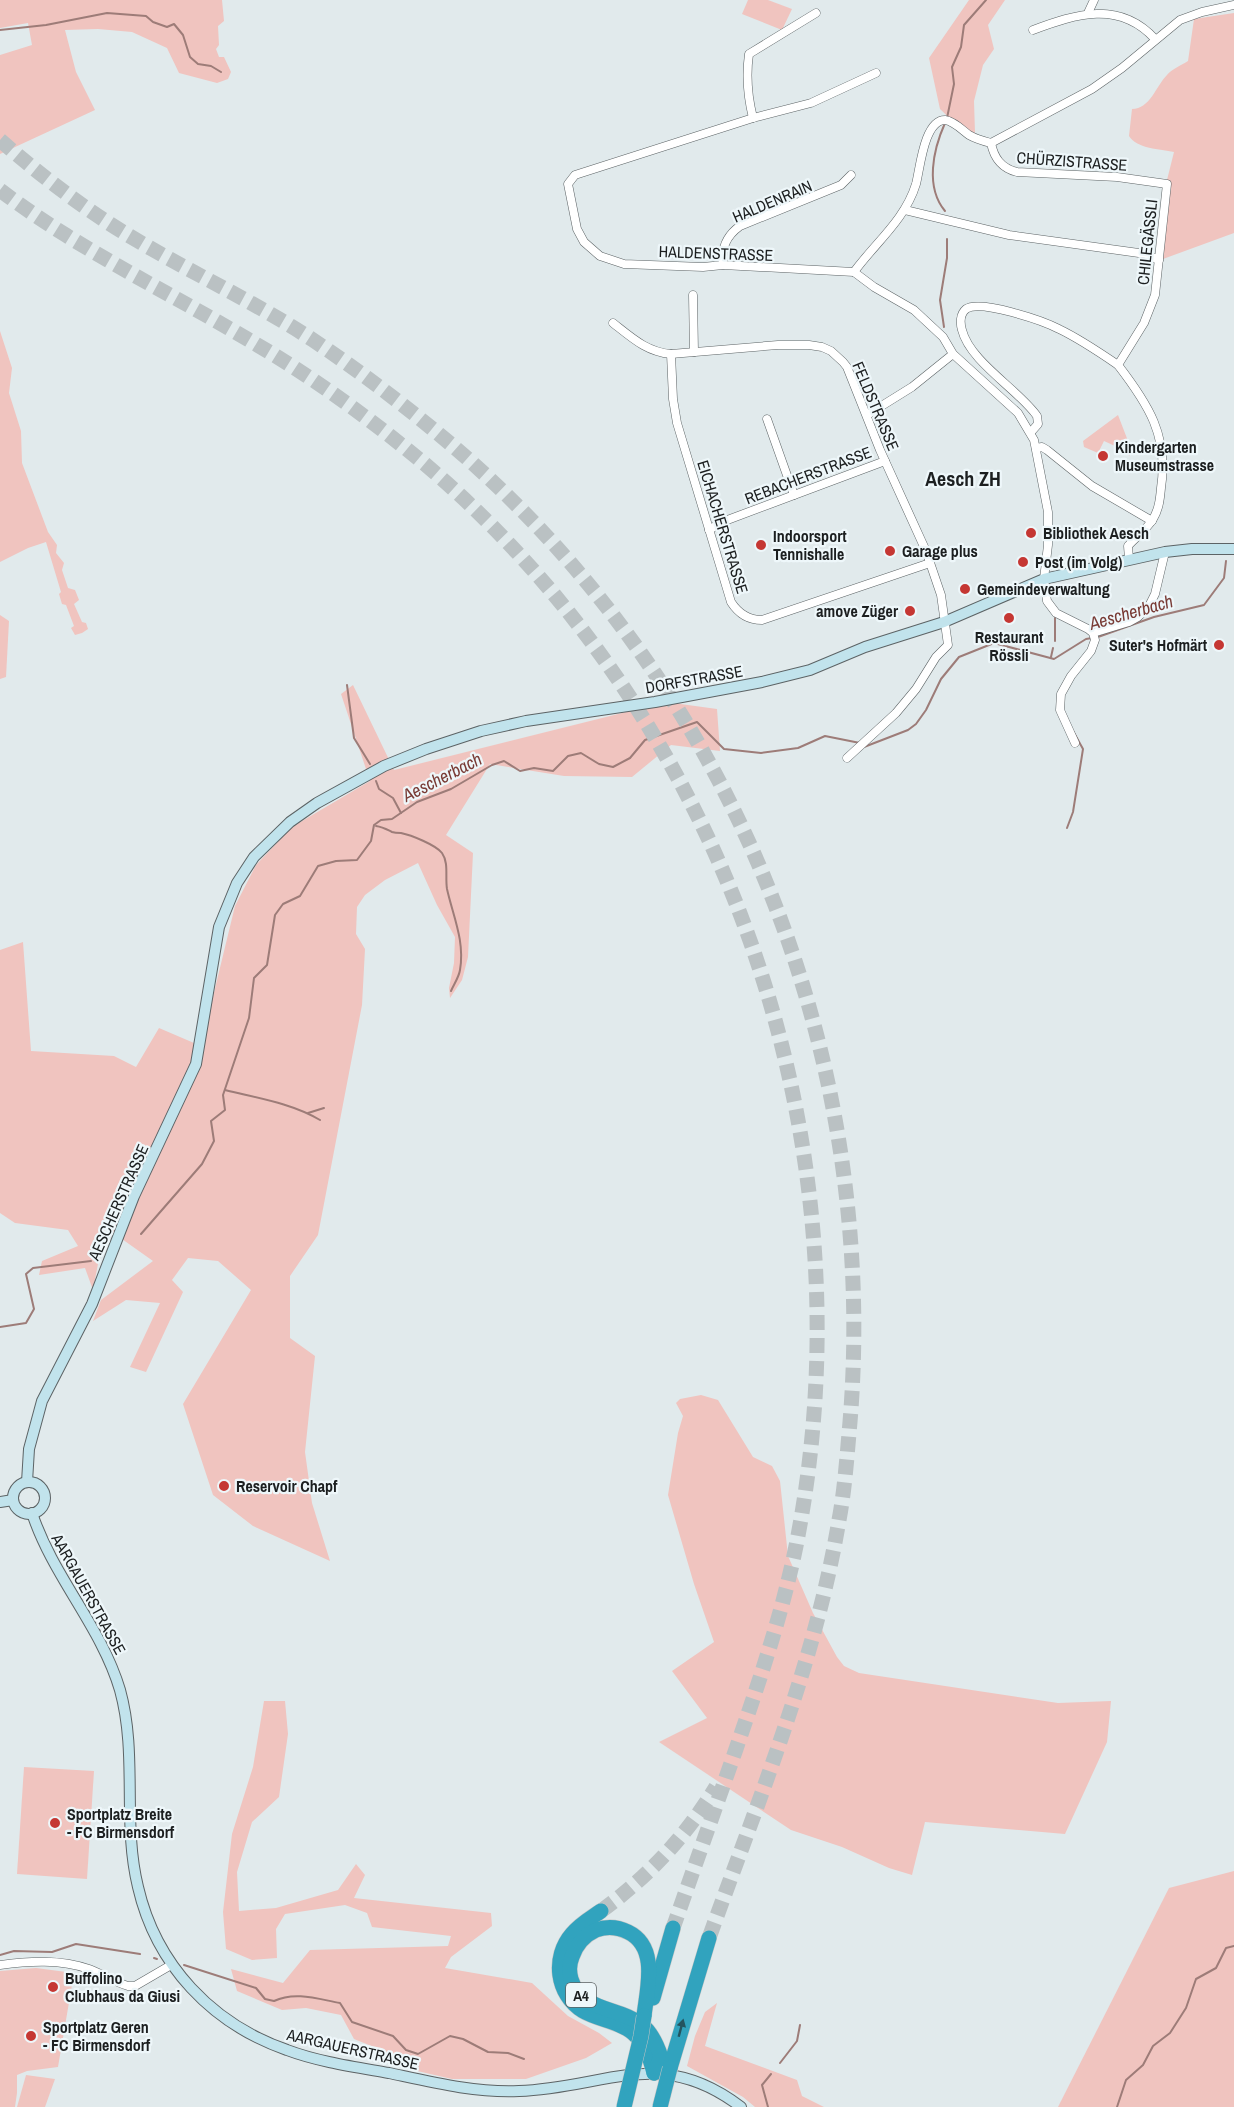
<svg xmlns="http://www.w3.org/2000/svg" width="1234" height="2107" font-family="'Archivo Narrow',sans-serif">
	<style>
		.green { fill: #f0c4bf }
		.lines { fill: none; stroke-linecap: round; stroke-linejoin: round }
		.stream { stroke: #9d7c78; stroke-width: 2 }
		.highway-tunnel { stroke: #bac1c3; stroke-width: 15; stroke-dasharray: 15 8; stroke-linecap: butt }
		.street-casing { stroke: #5c6365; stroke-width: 9 }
		.secondary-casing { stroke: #5c6365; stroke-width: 12 }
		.highway-casing { stroke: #c4c5c5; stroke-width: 16 }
		.street { stroke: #fff; stroke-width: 8 }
		.secondary { stroke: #c1e3ec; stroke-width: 10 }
		.highway { stroke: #31a3be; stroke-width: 15 }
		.highway-bridge-casing { stroke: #c4c5c5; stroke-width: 16; stroke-linecap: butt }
		.highway-bridge { stroke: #31a3be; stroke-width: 15 }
		.oneway { fill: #24545f }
		.poi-dot { fill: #c53733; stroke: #eef7fa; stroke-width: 2 }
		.labels { text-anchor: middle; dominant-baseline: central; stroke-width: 4.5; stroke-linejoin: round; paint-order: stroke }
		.shield { fill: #eef7fa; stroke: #5b6061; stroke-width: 1.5 }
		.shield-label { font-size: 15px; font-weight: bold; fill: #1c1f20 }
		.street-label { font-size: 16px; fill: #1c1f20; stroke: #eef7fa }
		.poi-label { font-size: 16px; font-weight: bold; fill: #1c1f20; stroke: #eef7fa; text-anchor: start }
		.water-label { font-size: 18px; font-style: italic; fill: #793b35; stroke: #eef7fa }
		.quarter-label { font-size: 20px; font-weight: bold; fill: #1c1f20; stroke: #eef7fa }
	</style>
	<rect width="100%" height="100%" fill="#e1eaec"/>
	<!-- green -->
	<g class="green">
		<polygon points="0,0 222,0 224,21 218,26 219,45 216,49 219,57 224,57 231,72 228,79 217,83 179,73 167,48 132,32 98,29 65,30 76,72 95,110 0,154 0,55 32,45 28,23 0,28"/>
		<polygon points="748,0 768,0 792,9 782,30 742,14"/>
		<polygon points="969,0 1005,0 988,25 994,49 983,65 974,101 975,133 960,128 940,109 929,58"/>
		<path d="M 1234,13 L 1234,233 L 1163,259 L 1157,253 L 1164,192 L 1174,152 C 1160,149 1137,149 1129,136 L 1132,109 C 1150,109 1156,86 1167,75 C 1172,69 1182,65 1188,61 L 1194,19 Z"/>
		<polygon points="0,331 12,368 9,393 21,431 22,463 48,532 57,545 56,553 64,563 62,570 68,588 75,590 79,600 74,604 82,622 86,623 88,629 82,633 75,635 71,628 74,626 66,605 62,604 59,594 61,592 46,542 28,548 0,562"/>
		<polygon points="1118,415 1128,441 1126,442 1130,456 1115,446 1104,441 1098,453 1084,447 1083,441"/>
		<polygon points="0,615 9,621 6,677 0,679"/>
		<polygon points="353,685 394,770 666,702 717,709 720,751 671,745 632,777 564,776 490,764 446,835 473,853 468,957 462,980 450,998 449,988 454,963 455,937 437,905 418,863 385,880 365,895 357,907 356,934 365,949 362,1005 318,1235 290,1276 290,1338 315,1356 305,1452 312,1503 330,1561 253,1526 213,1495 183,1404 251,1290 218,1261 188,1258 172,1280 183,1292 146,1372 130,1367 160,1303 126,1300 93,1321 101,1300 153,1261 105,1227 93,1290 85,1268 39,1275 42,1261 78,1246 68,1230 15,1223 0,1213 0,950 23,942 31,1051 114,1056 136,1067 159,1028 201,1046 235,906 256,865 292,827 370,781 341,694"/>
		<polygon points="701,1395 718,1400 753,1457 772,1466 780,1481 788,1556 813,1613 837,1657 844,1666 859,1673 1058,1703 1111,1701 1107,1742 1065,1834 925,1822 912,1875 889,1868 842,1847 791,1830 659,1742 707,1718 672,1671 714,1642 694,1584 668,1495 678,1433 683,1416 676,1403 680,1399"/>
		<polygon points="264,1701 285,1701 288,1734 279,1797 252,1822 237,1872 239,1911 276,1908 338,1890 356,1864 365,1875 354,1898 491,1913 492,1926 451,1957 445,1968 532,1983 568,2016 599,2033 612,2043 586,2058 526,2079 452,2079 400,2067 379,2049 354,2039 341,2015 306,2008 282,2010 237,1991 231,1969 283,1983 310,1950 448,1946 451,1936 372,1927 367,1913 345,1905 285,1914 276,1929 277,1958 252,1960 226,1949 223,1912 232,1834 253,1767"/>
		<polygon points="24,1767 94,1771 87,1879 17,1874"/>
		<polygon points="1234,1871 1234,2107 1058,2107 1169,1888"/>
		<polygon points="36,1968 74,1973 58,2067 27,2071 17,2075 17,2093 15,2107 0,2107 0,1971"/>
		<polygon points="717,2003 705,2046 797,2080 802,2096 824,2107 755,2107 743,2097 687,2066 695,2036 705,2012"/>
		<polygon points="26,2075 55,2079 45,2107 17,2107"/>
	</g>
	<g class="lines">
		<!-- stream -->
		<g class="stream">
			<polyline points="0,30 46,25 107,13 146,16 153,22 167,27 174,24 183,35 190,57 198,64 211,66 221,72"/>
			<polyline points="947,118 954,84 952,67 961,47 964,25 986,0"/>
			<path d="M 945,123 C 933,150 925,187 945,211"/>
			<polyline points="944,327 940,300 947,258 947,239"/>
			<polyline points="1098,637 1154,617 1204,605 1224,578 1226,561"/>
			<polyline points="1055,641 1055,618"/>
			<polyline points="1051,657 1053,648"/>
			<polyline points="347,685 354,738 370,764"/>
			<polyline points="864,747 908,730 916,724 926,710 941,679 959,657 994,643 1054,659 1086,639 1092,638"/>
			<polyline points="376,781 379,789 393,798 401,813"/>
			<path d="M 376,826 C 383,827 386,829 392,832 C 395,833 399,833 401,833 C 411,835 436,845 442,853 C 449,863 445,877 447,889 C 453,916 465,941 460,970 C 459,977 454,984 451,991"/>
			<polyline points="1067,828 1073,812 1083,749 1073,731"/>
			<path d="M 225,1090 C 257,1098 291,1103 320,1120"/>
			<polyline points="308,1113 324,1108"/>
			<polyline points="141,1234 202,1164 214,1141 211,1121 225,1110 223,1095 249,1018 254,978 267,965 275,915 283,904 300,896 318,866 336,861 357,860 371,841 374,825 381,820 392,819 417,802 451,789 492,765 504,761 520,771 534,768 553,771 568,756 581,753 599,764 613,767 630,758 645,740 697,722 724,749 761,753 798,748 825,736 860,743"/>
			<polyline points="0,1327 26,1323 34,1309 26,1274 33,1268 91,1261"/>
			<polyline points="0,1955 14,1951 52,1952 76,1944 140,1954"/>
			<polyline points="154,1958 157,1959"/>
			<path d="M 184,1965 L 256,1988 L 265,1999 L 274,2001 C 295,1991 318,1999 340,2003 L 352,2022 L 393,2036 L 406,2050 L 418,2054 L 450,2036 L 463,2039 L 488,2052 L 508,2053 L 524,2059"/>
			<polyline points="780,2063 797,2041 800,2025"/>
			<polyline points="768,2107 762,2085 771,2074"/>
			<polyline points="1117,2107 1126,2080 1143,2065 1153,2046 1170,2033 1186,2008 1196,1979 1216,1968 1226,1948 1234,1946"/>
		</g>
		<!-- highway-tunnel -->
		<g class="highway-tunnel">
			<path d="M 0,140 C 39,174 79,205 123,232 C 185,270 252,300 313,340 C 361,372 408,408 453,446 C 733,686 880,1055 850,1422 C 847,1455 845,1488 839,1520 C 815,1664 758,1801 709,1938"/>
			<path d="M 0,190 C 79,250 169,292 254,343 C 314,378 372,420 426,465 C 733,726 874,1153 796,1546 C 782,1615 759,1682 736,1749 C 715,1809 694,1868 673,1928"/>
			<path d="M 601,1911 C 648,1877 686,1836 716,1787"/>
		</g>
		<!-- street casing -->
		<g class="street-casing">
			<g id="street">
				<polyline points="1088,13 1094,0"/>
				<path d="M 1033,30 C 1076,14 1119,0 1155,39"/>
				<polyline points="876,73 811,103 753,118 575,175 568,184 577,229 584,242 600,256 624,264 703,267 723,265 854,272 874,287 914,310 943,337 953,354 1018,413 1034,440 1048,512 1048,545 1044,579 1047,601 1056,613 1088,629 1093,633 1095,640 1091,651 1071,676 1061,694 1060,710 1075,743"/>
				<path d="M 753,118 C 748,98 746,75 749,54 L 816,13"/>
				<path d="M 991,143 C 994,158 1001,168 1017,172 L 1117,177 L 1167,184 L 1155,295 L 1144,323 L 1118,365 C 1148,404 1169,436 1161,488 C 1160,499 1159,509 1153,519 C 1147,529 1136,537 1128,546 L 1129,559"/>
				<polyline points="905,210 1009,235 1146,254 1159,260"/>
				<path d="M 723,265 C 721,248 726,236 740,226 L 841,185 L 851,175"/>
				<path d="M 854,272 C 875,243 905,220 916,184 C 920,169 924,120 945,120 C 954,121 962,130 969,135 C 976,139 983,141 991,143 L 1092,89 L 1122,68 L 1180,20 L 1202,12 L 1234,5"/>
				<polyline points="693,295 694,352"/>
				<path d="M 613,323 C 632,338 647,352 671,354 L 778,345 L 809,345 L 822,347 L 831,351 L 843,362 L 847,367 L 880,450 L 926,551 L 941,595 L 948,645 L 936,657 L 916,689 L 896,713 L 847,758"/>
				<path d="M 671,354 L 673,399 L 677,423 L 731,602 C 738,613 748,620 762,620 L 930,563"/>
				<polyline points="867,415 912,387 953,354"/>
				<polyline points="767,419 794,495"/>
				<path d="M 1031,432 L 1038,424 L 1037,416 C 1019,390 970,362 962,330 C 960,323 960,314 966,309 C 980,299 1044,321 1059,329 C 1080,339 1099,352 1118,365"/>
				<polyline points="1036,448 1042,447 1047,450 1092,486 1152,521"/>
				<polyline points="709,530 722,522 885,461"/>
				<polyline points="1093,633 1129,622 1138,617 1149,606 1155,594 1165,552"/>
				<path d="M 0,1965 C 29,1961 60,1959 89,1969 C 102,1974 115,1982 128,1986 L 135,1986 L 171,1965"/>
			</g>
		</g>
		<!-- secondary casing -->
		<g class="secondary-casing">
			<g id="secondary">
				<polyline points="27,1482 29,1449 42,1401 92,1304 134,1196 196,1064 219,927 237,883 254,857 290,822 317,803 384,766 426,749 481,731 526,721 655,702 762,682 810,670 865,647 944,622 1044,579 1165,552 1192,549 1234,549"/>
				<circle cx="29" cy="1498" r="16"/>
				<polyline points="0,1502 13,1500"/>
				<path d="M 32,1513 C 53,1577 101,1626 120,1690 C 138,1755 122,1822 138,1887 C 156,1965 212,2024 287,2050 C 319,2062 355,2067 389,2073 C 431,2082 475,2093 519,2091 C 606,2088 660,2045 741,2107"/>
			</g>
		</g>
		<!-- highway casing -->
		<g class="highway-casing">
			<g id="highway">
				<path d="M 601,1911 C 591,1918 580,1924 572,1934 C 552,1957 556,1994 583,2011 C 598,2020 619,2021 633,2033 C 646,2044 650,2058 654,2073"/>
				<polyline points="653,1998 673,1928"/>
				<path d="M 644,2016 C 647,1989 659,1947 628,1932 C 618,1927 607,1926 596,1930 C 585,1935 576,1945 572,1957 C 569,1964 569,1972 571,1979 C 581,2012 620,2007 642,2025 C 652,2033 657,2045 661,2057 L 654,2073"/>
				<polyline points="670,2068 709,1938"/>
			</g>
		</g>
		<!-- street -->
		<use href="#street" class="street"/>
		<!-- secondary -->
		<use href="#secondary" class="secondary"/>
		<!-- highway -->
		<use href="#highway" class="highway"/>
		<!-- highway-bridge casing -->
		<g class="highway-bridge-casing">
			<g id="highway-bridge">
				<polyline points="624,2107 641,2036 644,2016"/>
				<polyline points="660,2107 670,2068"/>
			</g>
		</g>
		<!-- highway-bridge -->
		<use href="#highway-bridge" class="highway-bridge"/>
	</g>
	<!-- one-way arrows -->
	<defs><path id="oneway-solid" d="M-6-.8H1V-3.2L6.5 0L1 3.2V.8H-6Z" transform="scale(1.5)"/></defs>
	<use class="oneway" href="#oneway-solid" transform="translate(681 2028) rotate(-75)"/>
	<!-- markers -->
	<g class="poi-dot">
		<circle cx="1103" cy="456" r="6"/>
		<circle cx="1031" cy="533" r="6"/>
		<circle cx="761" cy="545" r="6"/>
		<circle cx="890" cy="551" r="6"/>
		<circle cx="1023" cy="562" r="6"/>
		<circle cx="965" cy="589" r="6"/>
		<circle cx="910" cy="611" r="6"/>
		<circle cx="1009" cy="618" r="6"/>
		<circle cx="1219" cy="645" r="6"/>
		<circle cx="224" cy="1486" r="6"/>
		<circle cx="55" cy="1823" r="6"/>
		<circle cx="53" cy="1987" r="6"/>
		<circle cx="31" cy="2036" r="6"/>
	</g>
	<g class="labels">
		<!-- shield labels -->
		<rect class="shield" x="566" y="1983" width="30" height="24" rx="4.5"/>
		<g class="shield-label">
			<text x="581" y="1995">A4</text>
		</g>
		<!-- street labels -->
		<g class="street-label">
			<text transform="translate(1072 161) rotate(4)">CHÜRZISTRASSE</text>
			<text transform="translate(772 201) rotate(-23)">HALDENRAIN</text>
			<text transform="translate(1147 242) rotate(-84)">CHILEGÄSSLI</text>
			<text transform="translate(716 253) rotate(2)">HALDENSTRASSE</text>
			<text transform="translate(876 406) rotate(67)">FELDSTRASSE</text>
			<text transform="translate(808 475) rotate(-21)">REBACHERSTRASSE</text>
			<text transform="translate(723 527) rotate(73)">EICHACHERSTRASSE</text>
			<text transform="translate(694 679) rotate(-10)">DORFSTRASSE</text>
			<text transform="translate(118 1202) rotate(-66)">AESCHERSTRASSE</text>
			<text transform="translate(89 1594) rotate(61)">AARGAUERSTRASSE</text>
			<text transform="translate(353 2049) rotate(13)">AARGAUERSTRASSE</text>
		</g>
		<!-- poi labels -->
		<g class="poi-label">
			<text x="1115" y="447">Kindergarten<tspan x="1115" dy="18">Museumstrasse</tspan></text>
			<text x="1043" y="533">Bibliothek Aesch</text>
			<text x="773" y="536">Indoorsport<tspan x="773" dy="18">Tennishalle</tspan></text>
			<text x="902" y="551">Garage plus</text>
			<text x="1035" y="562">Post (im Volg)</text>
			<text x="977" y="589">Gemeindeverwaltung</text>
			<text x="898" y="611" text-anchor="end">amove Züger</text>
			<text x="1009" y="637" text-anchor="middle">Restaurant<tspan x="1009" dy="18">Rössli</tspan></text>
			<text x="1207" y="645" text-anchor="end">Suter's Hofmärt</text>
			<text x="236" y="1486">Reservoir Chapf</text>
			<text x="67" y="1814">Sportplatz Breite<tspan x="67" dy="18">- FC Birmensdorf</tspan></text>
			<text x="65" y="1978">Buffolino<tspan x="65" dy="18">Clubhaus da Giusi</tspan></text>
			<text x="43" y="2027">Sportplatz Geren<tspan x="43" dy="18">- FC Birmensdorf</tspan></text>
		</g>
		<!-- water labels -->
		<g class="water-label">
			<text transform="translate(1131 612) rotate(-16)">Aescherbach</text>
			<text transform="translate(442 777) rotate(-27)">Aescherbach</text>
		</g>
		<!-- quarter labels -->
		<g class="quarter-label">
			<text x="963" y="478">Aesch ZH</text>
		</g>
	</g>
</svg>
